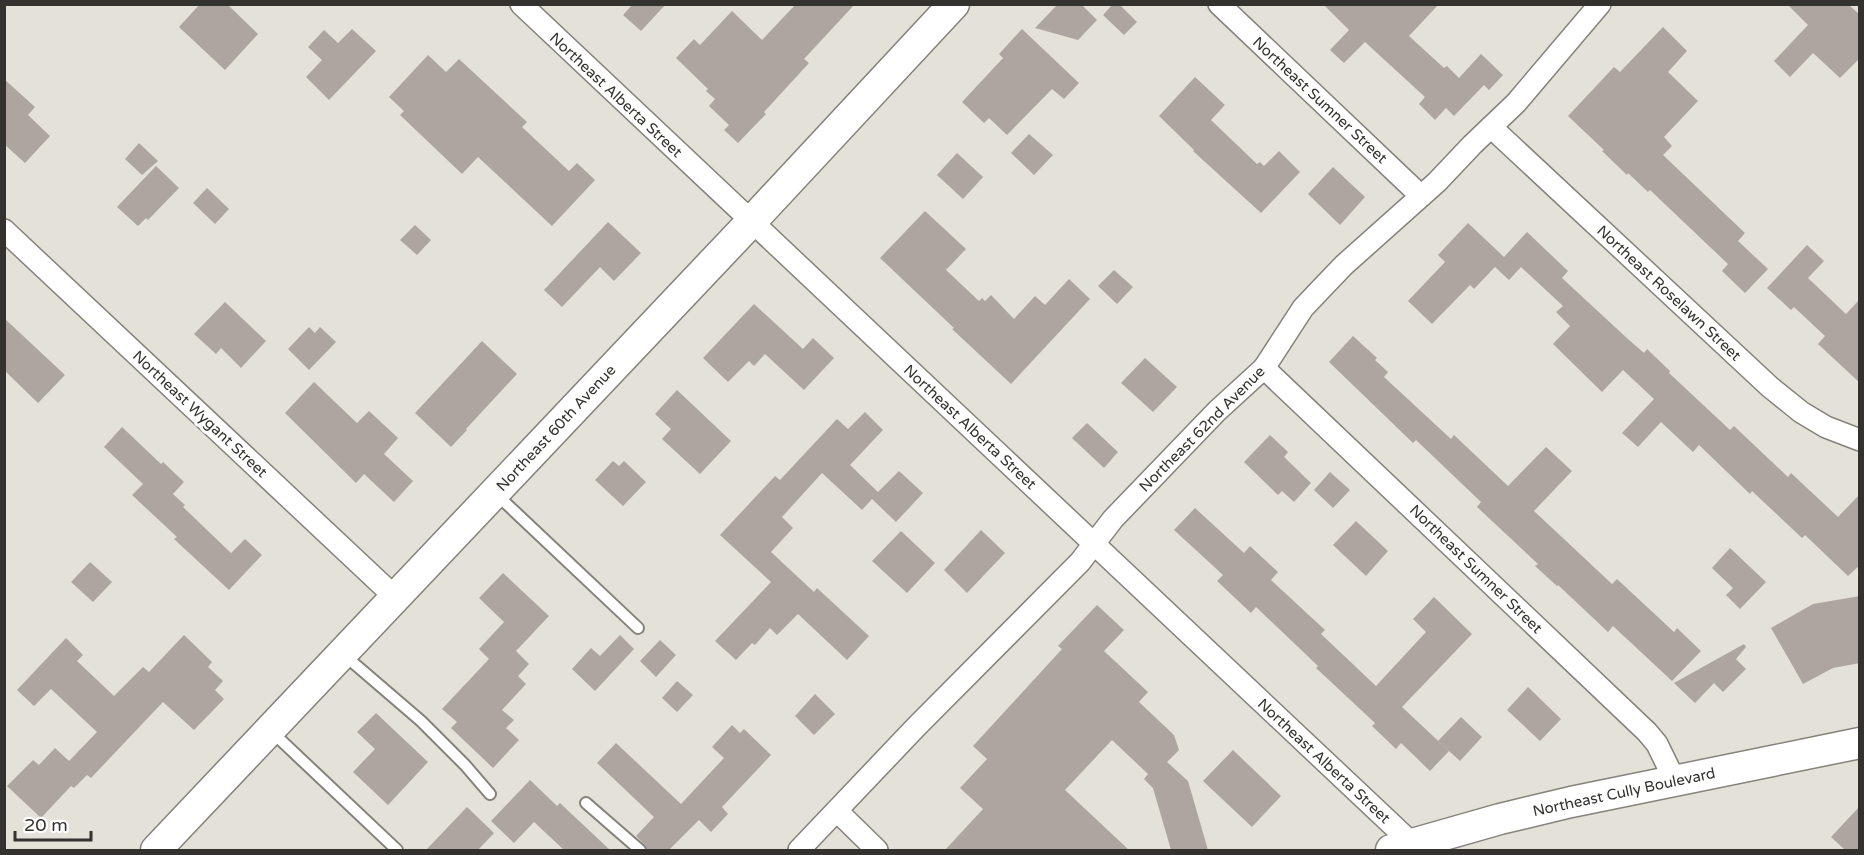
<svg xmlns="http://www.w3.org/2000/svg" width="1864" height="855" font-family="'Varela Round',sans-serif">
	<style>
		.building { fill: #ada6a0 }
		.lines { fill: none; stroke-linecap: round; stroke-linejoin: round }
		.lane-casing { stroke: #84827a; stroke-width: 14 }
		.street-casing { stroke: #84827a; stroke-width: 24 }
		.secondary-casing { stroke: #84827a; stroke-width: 33 }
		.lane { stroke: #fff; stroke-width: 10 }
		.street { stroke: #fff; stroke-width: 21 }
		.secondary { stroke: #fff; stroke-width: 30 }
		.labels { text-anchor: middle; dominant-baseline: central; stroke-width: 6; stroke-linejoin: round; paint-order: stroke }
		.street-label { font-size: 15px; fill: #33322f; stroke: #fff }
	</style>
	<rect width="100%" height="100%" fill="#e4e1d8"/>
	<!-- building -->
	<g class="building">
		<polygon points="200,4 227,4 258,34 225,70 179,27"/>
		<polygon points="633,4 666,4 641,31 623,15"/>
		<polygon points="796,4 855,4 804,59 809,63 764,112 766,114 738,143 724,130 729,125 709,106 715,99 706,91 708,89 676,58 694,39 700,45 732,11 762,40"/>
		<polygon points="1058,4 1081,4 1097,20 1078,40 1035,28"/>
		<polygon points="1113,4 1119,4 1137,22 1124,35 1103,15"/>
		<polygon points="1323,4 1439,4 1409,36 1444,68 1447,66 1459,78 1481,54 1503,75 1489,90 1484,85 1454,116 1446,108 1435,120 1419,104 1425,97 1365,42 1344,63 1330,50 1349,30"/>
		<polygon points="1787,4 1848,4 1860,15 1860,58 1840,78 1813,53 1790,77 1774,61 1808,25"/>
		<polygon points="1663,27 1687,51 1668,72 1698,101 1664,137 1672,146 1663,155 1745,233 1738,241 1768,269 1745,293 1722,271 1728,264 1650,190 1648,192 1628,173 1627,175 1602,151 1604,150 1568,116 1614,67 1620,72"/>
		<polygon points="352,29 376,51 329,100 306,77 322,60 308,47 324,30 338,43"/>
		<polygon points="1022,29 1079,83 1064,99 1052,89 1007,135 989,118 984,123 962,102 1003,58 999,54"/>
		<polygon points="428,55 446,72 459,59 527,122 522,127 569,171 577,163 595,180 552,226 478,157 462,174 400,115 404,111 389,97"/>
		<polygon points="1195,77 1225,105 1211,120 1257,164 1260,162 1264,166 1279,151 1300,172 1261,213 1193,151 1194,150 1159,116"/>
		<polygon points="4,79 35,107 28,115 50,136 25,163 4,144"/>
		<polygon points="1029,134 1053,155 1034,175 1011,153"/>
		<polygon points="139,143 158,161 142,175 125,159"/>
		<polygon points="957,153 983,177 963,199 937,175"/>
		<polygon points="156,166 179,188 148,220 146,218 138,226 117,207"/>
		<polygon points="1333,167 1365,197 1340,225 1308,194"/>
		<polygon points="207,188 229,209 215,224 193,203"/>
		<polygon points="925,211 966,249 946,270 979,301 982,298 985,301 991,295 1014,319 1035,296 1045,305 1069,279 1090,299 1011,384 952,329 954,328 880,258"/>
		<polygon points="608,222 641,253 614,281 600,267 562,307 544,290"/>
		<polygon points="1468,223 1504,257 1527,232 1568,271 1562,278 1629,340 1644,353 1647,349 1670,371 1669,373 1730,430 1734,426 1788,477 1791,473 1838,517 1860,494 1860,565 1848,576 1805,535 1802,538 1752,491 1750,494 1699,445 1693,452 1661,422 1638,447 1622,433 1654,399 1623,370 1602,392 1553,344 1570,326 1556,312 1563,306 1521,267 1509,280 1495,267 1474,289 1470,285 1432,324 1408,301 1445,262 1438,255"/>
		<polygon points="415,225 431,240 417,255 400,240"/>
		<polygon points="1807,245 1824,261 1808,278 1846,314 1860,299 1860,383 1818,344 1825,336 1794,307 1791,310 1767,288"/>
		<polygon points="1114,270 1133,287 1117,304 1098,286"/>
		<polygon points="225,302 266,341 241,368 221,348 216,354 194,334"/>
		<polygon points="754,304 803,349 813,338 834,358 804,390 765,354 754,366 749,361 728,382 703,358"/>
		<polygon points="4,318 65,375 38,403 5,371"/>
		<polygon points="309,327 315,333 320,327 336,342 309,370 288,349"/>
		<polygon points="1353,336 1377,358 1375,360 1388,372 1384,377 1451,439 1454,435 1508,486 1546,447 1572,471 1534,511 1612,584 1617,579 1674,632 1677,628 1701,651 1672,681 1613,626 1608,632 1558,585 1557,586 1535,566 1538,564 1477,507 1481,502 1416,440 1413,443 1329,362"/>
		<polygon points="482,341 517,374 466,429 467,430 451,447 415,413"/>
		<polygon points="1145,358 1177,387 1153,412 1121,383"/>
		<polygon points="314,382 357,423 369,411 398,438 384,454 413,481 394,502 364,474 356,483 285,413"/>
		<polygon points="677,390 731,441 700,474 662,439 671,429 655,414"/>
		<polygon points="865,412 883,430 850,465 878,492 899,471 923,493 896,522 872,499 862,510 822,473 782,517 793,528 771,552 814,592 817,588 869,636 847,660 798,614 777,635 770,628 755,645 752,643 736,660 715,641 771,582 720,535 775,476 780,480 837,419 848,429"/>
		<polygon points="1087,423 1118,452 1104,468 1072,438"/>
		<polygon points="122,427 161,464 163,462 184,482 173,494 185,505 183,507 231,553 245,539 262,555 229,590 174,539 177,537 132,495 143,484 104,447"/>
		<polygon points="1270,435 1288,452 1284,457 1311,483 1294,502 1282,491 1278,495 1244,462"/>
		<polygon points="613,461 619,466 624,461 646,482 623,506 595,480"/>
		<polygon points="1330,472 1350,490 1333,508 1314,490"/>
		<polygon points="1195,508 1244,553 1250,546 1278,572 1271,580 1325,630 1321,634 1376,686 1426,632 1413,619 1434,597 1472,634 1402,707 1449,751 1430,771 1401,743 1396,749 1372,726 1375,723 1316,668 1318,666 1256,607 1251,613 1217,581 1223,575 1174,530"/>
		<polygon points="1356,521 1388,551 1366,576 1333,545"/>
		<polygon points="981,530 1005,553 967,593 944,570"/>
		<polygon points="901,531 935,563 907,593 872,561"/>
		<polygon points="1730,548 1766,582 1740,609 1726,595 1733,588 1712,568"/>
		<polygon points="90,562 112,582 93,602 71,582"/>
		<polygon points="503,573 549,616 516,651 529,664 518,676 526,684 502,710 514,720 506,728 519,740 493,768 451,728 457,722 442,709 489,659 479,649 504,622 479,598"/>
		<polygon points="1860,596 1860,663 1833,668 1803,684 1771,628 1813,604"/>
		<polygon points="1097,605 1124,630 1104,651 1148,692 1139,702 1174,735 1179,750 1167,762 1188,781 1208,850 1171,850 1153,788 1144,779 1148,774 1112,740 1065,790 1129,850 945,850 983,809 960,788 987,759 973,746 1062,649 1058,646"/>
		<polygon points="184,635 212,662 208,667 223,681 215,690 224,699 194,730 163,702 91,778 87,775 74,788 71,786 41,818 7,786 33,760 39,765 55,748 69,761 97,732 51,689 34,706 17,690 66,638 83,655 77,661 114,696 143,667 149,672"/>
		<polygon points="620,635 634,649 595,691 572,669 591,648 600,656"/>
		<polygon points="660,640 676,655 656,677 640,661"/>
		<polygon points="1744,644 1746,647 1736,659 1746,669 1723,692 1714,683 1695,703 1674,683"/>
		<polygon points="677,681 693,695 677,712 662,698"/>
		<polygon points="1528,687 1561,719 1540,741 1507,710"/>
		<polygon points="815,694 835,714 814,735 795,716"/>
		<polygon points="376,713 428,762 388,805 353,772 375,749 357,732"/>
		<polygon points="1461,717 1482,737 1460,761 1438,741"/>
		<polygon points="732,725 740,733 744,729 771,755 722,807 728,814 711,832 699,820 669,850 647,850 645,845 636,836 654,817 597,763 616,743 681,804 724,758 712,747"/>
		<polygon points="1233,750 1281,796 1252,827 1203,781"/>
		<polygon points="530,780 557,806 560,803 610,850 564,850 534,822 514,843 491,821"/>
		<polygon points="1860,806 1860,850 1845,850 1831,837"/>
		<polygon points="467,807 494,833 478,850 426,850"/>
	</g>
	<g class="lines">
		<!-- lane casing -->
		<g class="lane-casing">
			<g id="lane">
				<polyline points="495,493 638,628"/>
				<polyline points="343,654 421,721 465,765 490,794"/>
				<polyline points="270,730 397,850"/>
				<polyline points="586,803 640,850"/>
			</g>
		</g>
		<!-- street casing -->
		<g class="street-casing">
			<g id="street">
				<polyline points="521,4 1419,850"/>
				<polyline points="1219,4 1421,196"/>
				<polyline points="1491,127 1770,387 1801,412 1826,427 1860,440"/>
				<polyline points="4,230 396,598"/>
				<polyline points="1264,368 1647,732 1657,744 1675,781"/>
				<polyline points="837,811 877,850"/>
				<polyline points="799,850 916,727 1080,562 1113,519 1217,411 1264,368 1303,308 1321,289 1344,265 1437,182 1472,145 1516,103 1600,4"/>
			</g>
		</g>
		<!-- secondary casing -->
		<g class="secondary-casing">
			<g id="secondary">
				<polyline points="156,850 751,222 954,4"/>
				<polyline points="1391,850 1500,819 1571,802 1860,743"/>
			</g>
		</g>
		<!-- lane -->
		<use href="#lane" class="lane"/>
		<!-- street -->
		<use href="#street" class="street"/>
		<!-- secondary -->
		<use href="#secondary" class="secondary"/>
	</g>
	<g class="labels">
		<!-- street labels -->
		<g class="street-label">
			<text transform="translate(616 95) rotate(43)">Northeast Alberta Street</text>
			<text transform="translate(1320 100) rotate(43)">Northeast Sumner Street</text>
			<text transform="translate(1669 293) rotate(43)">Northeast Roselawn Street</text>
			<text transform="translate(200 414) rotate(43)">Northeast Wygant Street</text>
			<text transform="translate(970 427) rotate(43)">Northeast Alberta Street</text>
			<text transform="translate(556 428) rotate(-47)">Northeast 60th Avenue</text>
			<text transform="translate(1202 429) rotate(-45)">Northeast 62nd Avenue</text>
			<text transform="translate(1476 569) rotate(44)">Northeast Sumner Street</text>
			<text transform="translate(1324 761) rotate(43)">Northeast Alberta Street</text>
			<text transform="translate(1624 792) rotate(-12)">Northeast Cully Boulevard</text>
		</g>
	</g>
	<!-- border -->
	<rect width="1864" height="855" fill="none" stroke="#33322f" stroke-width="12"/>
	<!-- scale -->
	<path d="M15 831v9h76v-9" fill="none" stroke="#33322f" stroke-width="3"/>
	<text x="24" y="831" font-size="18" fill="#33322f" stroke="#ffffff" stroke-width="4.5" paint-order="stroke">20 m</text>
</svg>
